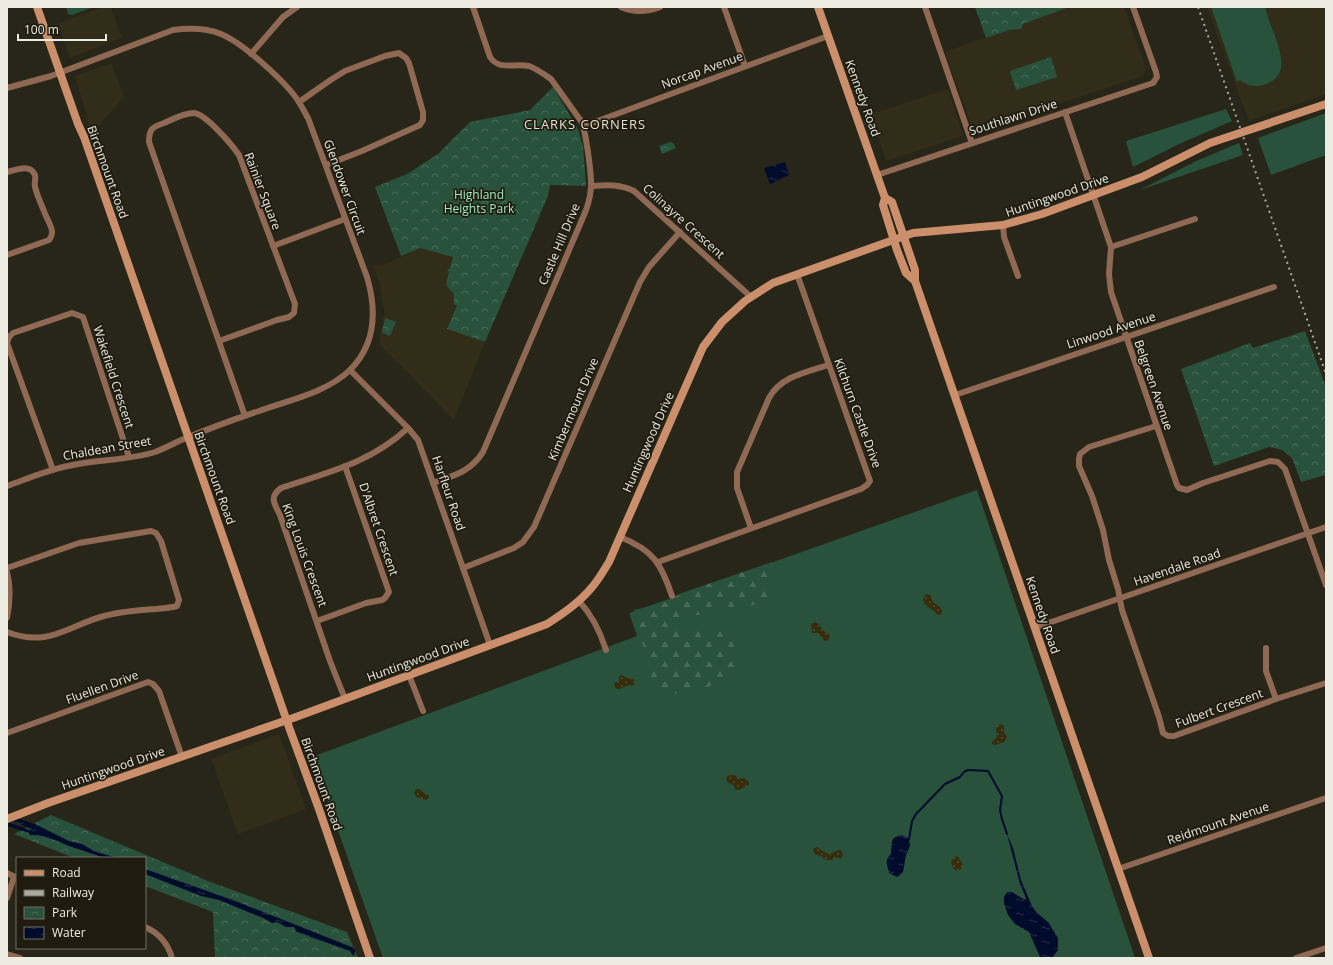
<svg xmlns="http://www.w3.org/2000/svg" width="1333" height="965" font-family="'Open Sans',sans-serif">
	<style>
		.built { fill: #312d19 }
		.green { fill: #28523c }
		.forest { fill: url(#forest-firs) }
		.sand { fill: url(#sand-dots) }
		.park { fill: url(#park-crowns) }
		.water { fill: url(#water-ripples) }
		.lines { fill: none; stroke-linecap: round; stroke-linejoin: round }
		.stream { stroke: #010c2d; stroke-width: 2 }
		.street { stroke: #8f6953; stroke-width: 6 }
		.secondary { stroke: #cc8f6c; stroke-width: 8 }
		.rail { stroke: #aaa99e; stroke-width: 2; stroke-dasharray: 2 4; stroke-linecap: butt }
		.labels { text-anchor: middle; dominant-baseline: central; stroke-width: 3.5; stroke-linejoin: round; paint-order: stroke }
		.street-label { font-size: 12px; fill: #edece3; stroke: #1f1c0f }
		.park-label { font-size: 12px; fill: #9becc0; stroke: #1f1c0f }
		.neighbourhood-label { font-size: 13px; letter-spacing: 1px; fill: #e4e1d0; stroke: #1f1c0f }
	</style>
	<defs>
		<pattern id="forest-firs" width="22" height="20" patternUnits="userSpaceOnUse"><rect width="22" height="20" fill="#28523c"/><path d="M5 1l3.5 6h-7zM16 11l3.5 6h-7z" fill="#486b58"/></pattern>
		<pattern id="sand-dots" width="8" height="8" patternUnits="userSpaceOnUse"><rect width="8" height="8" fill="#352d0c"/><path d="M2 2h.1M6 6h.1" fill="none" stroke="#534c2f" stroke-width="1.8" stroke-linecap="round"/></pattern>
		<pattern id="park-crowns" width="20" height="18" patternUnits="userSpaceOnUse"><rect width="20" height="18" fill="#28523c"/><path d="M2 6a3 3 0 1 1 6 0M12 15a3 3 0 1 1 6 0" fill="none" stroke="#486b58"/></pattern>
		<pattern id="water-ripples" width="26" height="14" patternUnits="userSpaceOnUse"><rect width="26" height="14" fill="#010c2d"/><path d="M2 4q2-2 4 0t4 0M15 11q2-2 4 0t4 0" fill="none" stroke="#26304b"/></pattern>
	</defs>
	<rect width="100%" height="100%" fill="#282618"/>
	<!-- built -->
	<g class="built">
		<polygon points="104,7 111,7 122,38 70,58 58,23"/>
		<polygon points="1069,7 1124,7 1146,69 1143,76 974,132 945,52"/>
		<polygon points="1207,7 1326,7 1326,94 1249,121"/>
		<polygon points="111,63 124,97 92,133 75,76"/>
		<polygon points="948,89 963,136 886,161 871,114"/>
		<polygon points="420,248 453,257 462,291 447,329 485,342 454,420 379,344 384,311 379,282 373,265 385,264"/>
		<polygon points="279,734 306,809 238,834 211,759"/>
	</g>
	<!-- green -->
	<g class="green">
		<polygon points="66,7 92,7 91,8 72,15 68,14"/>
		<path d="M 1211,7 L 1265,7 C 1268,17 1271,27 1275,36 C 1281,54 1289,75 1266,84 C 1257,88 1247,86 1240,80 L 1237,82 Z"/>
		<polygon points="1226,109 1232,121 1179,144 1133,167 1126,141"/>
		<polygon points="1326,113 1326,155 1271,175 1258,138"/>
		<polygon points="1239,143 1243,155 1140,190 1196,161"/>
		<polygon points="977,490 1135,958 383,958 312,757 637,636 629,613"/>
	</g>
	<!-- forest -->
	<polygon class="forest" points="772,562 773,582 766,602 731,610 678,618 681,628 736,631 739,650 734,671 705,689 678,692 669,697 651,677 634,610 667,602 679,594"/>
	<!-- sand -->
	<g class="sand">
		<polygon points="926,594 930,595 933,602 940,607 942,611 941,615 938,615 934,611 925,605 923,599"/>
		<path d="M 815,622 C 821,624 821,631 829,634 L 830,638 L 828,640 L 825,641 L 818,633 L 812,633 L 811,624 Z"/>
		<path d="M 622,675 L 627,678 L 634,679 L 635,682 L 634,685 C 632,686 630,686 627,686 C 621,687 616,694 614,683 L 619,681 L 619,676 Z"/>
		<polygon points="1002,724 1004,726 1004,732 1007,737 1004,742 995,745 992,744 992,742 997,737 996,729 998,725"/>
		<polygon points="729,775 735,775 738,779 744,778 749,782 749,785 739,790 736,790 733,785 727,782 726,778"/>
		<polygon points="416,789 420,789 425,794 428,794 429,798 426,800 416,797 414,793"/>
		<path d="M 817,847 C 823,851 827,856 834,852 C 840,850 835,850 841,850 C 843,853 844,856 841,859 L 836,857 L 832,860 L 826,860 L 821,856 L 814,854 L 813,849 Z"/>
		<polygon points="957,856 959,858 963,865 960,870 956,871 953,868 951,862 954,857"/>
	</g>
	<!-- park -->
	<g class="park">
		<polygon points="975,7 1069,7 1023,24 1021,29 1009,30 986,38"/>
		<polygon points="1051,57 1057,77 1016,90 1010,71"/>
		<polygon points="553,87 578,129 583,145 586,186 550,185 548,196 485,342 447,329 457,305 454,305 454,294 446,285 449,272 447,269 450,269 453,257 420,248 401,256 375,187 407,174 438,154 470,122 530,110"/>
		<polygon points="670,142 673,143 676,148 662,154 659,146"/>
		<polygon points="385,318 396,322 390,336 382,333"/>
		<polygon points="1305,331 1326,387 1326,475 1301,482 1292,458 1282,450 1275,448 1269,447 1214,466 1181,369 1250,343 1253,348"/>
		<polygon points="51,815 208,881 347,932 358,958 215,958 213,912 145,886 145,858 74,858 14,834"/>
	</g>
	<!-- water -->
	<g class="water">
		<polygon points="785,162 789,175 770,184 764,168"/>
		<path d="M 7,815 L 35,824 L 69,841 L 82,844 L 94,851 L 117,858 L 105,858 L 99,856 C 91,853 83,851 75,848 C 60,843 46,834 30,835 L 29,833 L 7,826 L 7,822 L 30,830 L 31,829 L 7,818 Z"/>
		<polygon points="1007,834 1013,848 1021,880 1032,906 1037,913 1048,922 1058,938 1058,950 1052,958 1040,957 1029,932 1015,924 1008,915 1004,903 1004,897 1007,892 1012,892 1025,900 1026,898 1020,884"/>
		<path d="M 902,835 L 909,839 L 910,846 L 906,855 L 903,872 L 897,877 L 889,873 C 888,868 885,862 888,857 C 891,853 890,857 891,852 C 893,841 889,838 902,835 Z"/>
		<polygon points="145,869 238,902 354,948 355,951 354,956 351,953 350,951 297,932 295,930 294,927 286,927 277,922 272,923 263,918 219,900 201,896 145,874"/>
	</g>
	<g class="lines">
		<!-- stream -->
		<polyline class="stream" points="909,839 912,821 916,814 945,784 960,777 964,772 968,770 988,771 1002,796 1000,810 1002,819 1007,834"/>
		<!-- street -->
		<g class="street">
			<path d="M 621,7 C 634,13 647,12 660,7"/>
			<polyline points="724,7 745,66"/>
			<polyline points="925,7 972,143"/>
			<polyline points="251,54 283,17 297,7"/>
			<path d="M 7,88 L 51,76 L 173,30 C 189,28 206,28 221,34 C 243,43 286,82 299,102 C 302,107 305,113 308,118 L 367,277 C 377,311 376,344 350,370 C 326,393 289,400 259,411 C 232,420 205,430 179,441 C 171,445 163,449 155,452 C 127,461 96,459 68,466 C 47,470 27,479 7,486"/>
			<polyline points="299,102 332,79 345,71 385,56 399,53 406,58 409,63 423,112 423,120 420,125 362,151 326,165"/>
			<polyline points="1065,112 1111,247 1109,274 1111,292 1177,485 1179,488 1187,490 1203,483 1270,461 1278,462 1285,469 1326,585"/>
			<polyline points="584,126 828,36"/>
			<path d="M 7,172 C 16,170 30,163 35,175 C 36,179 34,183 35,187 C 37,195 41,204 44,211 C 47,221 57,231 49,240 L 7,255"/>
			<polyline points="877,175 1153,83 1157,77 1156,72 1133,7"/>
			<path d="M 592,186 C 607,185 620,184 634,191 L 751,297"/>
			<polyline points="1003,225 1004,237 1018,276"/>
			<polyline points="273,246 345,219"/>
			<polyline points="1111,247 1195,219"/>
			<path d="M 219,341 L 277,320 L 289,317 L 294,313 L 295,304 L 239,155 C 232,145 206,114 194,113 C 184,113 173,119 164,123 C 152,127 149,129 149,142 L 245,416"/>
			<polyline points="7,343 9,337 13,333 72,313 83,317 129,457"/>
			<polyline points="7,343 53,470"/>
			<polyline points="350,370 408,428 418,440 490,645"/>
			<polyline points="955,395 1274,287"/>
			<polyline points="1156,426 1089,447 1080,454 1079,459 1079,466 1092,496 1103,530 1109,560 1118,589 1122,610 1159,717 1163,733 1168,736 1174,736 1276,699 1326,683"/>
			<path d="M 433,483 C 455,475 470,472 483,452 L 584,215 C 588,206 590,198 591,188 C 592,178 586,130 581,121 L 551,79 C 544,74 537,69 529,66 C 514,63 499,71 490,57 L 473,7"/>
			<path d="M 751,528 L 737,488 L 737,472 L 769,398 C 780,377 806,372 828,365"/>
			<path d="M 620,537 C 653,550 661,563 672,596"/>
			<polyline points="658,562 861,489 867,485 870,481 797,274"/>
			<path d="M 7,568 L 79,543 L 151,531 L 156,533 L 161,541 L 179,600 L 177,606 C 170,608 164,608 156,609 C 141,610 119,612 104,616 C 67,626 48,648 7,632"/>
			<polyline points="463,568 514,548 523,542 534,527 640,282 649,267 680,232"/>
			<path d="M 7,572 C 11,587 10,603 7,618"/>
			<path d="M 579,601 C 592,615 600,631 606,650"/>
			<polyline points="317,621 366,603 382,600 385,598 389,592 345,466"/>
			<polyline points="1034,628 1326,527"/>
			<polyline points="1266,648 1266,671 1276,699"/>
			<polyline points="409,675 423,711"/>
			<path d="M 345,699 L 330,661 L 280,515 C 274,503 269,497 281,488 C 329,472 370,463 408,428"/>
			<polyline points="7,733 148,682 153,684 159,691 182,757"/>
			<polyline points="1118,869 1326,798"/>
			<polyline points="7,873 17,878"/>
			<polyline points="7,898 14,877"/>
			<path d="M 145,927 C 159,933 168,944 172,958"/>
			<polyline points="7,954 20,958"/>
			<polyline points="1296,958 1326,948"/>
		</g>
		<!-- secondary -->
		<g class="secondary">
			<polyline points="37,7 78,124 84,137 290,730 319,809 370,958"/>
			<polyline points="818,7 885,198 892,202 915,270 915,281 1149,958"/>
			<polyline points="885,198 883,205 897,250 906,273 915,281"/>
			<path d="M 7,819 L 48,803 L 296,717 L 547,624 C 564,613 580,602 593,586 C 599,579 604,570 609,562 L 703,347 L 722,322 L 745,301 L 773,283 L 913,233 L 1003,225 L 1042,214 L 1142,177 L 1210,143 L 1326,104"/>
		</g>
		<!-- rail -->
		<polyline class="rail" points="1198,7 1326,374"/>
	</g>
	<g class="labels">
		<!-- street labels -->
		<g class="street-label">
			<text transform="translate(702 70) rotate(-20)">Norcap Avenue</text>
			<text transform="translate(863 98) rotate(70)">Kennedy Road</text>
			<text transform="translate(1013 117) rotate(-18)">Southlawn Drive</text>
			<text transform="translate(108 172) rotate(70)">Birchmount Road</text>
			<text transform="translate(345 187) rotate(70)">Glendower Circuit</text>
			<text transform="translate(263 191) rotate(69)">Rainier Square</text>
			<text transform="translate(1057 195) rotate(-19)">Huntingwood Drive</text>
			<text transform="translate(684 221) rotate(42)">Colinayre Crescent</text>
			<text transform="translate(559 244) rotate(-67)">Castle Hill Drive</text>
			<text transform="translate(1111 330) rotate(-18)">Linwood Avenue</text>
			<text transform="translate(114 377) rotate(72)">Wakefield Crescent</text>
			<text transform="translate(1154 385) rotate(71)">Belgreen Avenue</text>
			<text transform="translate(573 409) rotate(-67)">Kimbermount Drive</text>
			<text transform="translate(858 413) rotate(70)">Kilchurn Castle Drive</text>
			<text transform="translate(648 442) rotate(-66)">Huntingwood Drive</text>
			<text transform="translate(107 448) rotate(-10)">Chaldean Street</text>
			<text transform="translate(215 478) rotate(70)">Birchmount Road</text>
			<text transform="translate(449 493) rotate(71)">Harfleur Road</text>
			<text transform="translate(379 529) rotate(71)">D'Albret Crescent</text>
			<text transform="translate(305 555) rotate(70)">King Louis Crescent</text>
			<text transform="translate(1177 567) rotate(-19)">Havendale Road</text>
			<text transform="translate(1043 615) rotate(71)">Kennedy Road</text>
			<text transform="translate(418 659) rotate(-20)">Huntingwood Drive</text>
			<text transform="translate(102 687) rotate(-20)">Fluellen Drive</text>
			<text transform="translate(1219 708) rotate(-20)">Fulbert Crescent</text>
			<text transform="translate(113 768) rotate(-19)">Huntingwood Drive</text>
			<text transform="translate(322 784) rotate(70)">Birchmount Road</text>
			<text transform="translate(1218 823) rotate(-19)">Reidmount Avenue</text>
		</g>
		<!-- park labels -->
		<g class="park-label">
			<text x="479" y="194">Highland<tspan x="479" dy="14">Heights Park</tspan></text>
		</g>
		<!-- neighbourhood labels -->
		<g class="neighbourhood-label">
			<text x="585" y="124">CLARKS CORNERS</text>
		</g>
	</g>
	<!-- border -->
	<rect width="1333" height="965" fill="none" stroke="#edece3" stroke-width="16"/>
	<!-- legend -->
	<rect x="16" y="857" width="130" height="92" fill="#1f1c0f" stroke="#716f64"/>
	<rect x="24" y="870" width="20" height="6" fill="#cc8f6c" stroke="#716f64"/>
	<text x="52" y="877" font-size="12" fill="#edece3">Road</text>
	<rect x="24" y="890" width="20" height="6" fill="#aaa99e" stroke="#716f64"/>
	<text x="52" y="897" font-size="12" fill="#edece3">Railway</text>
	<rect x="24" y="907" width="20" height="12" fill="url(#park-crowns)" stroke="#716f64"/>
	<text x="52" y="917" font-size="12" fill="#edece3">Park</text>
	<rect x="24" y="927" width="20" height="12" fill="url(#water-ripples)" stroke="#716f64"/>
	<text x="52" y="937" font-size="12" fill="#edece3">Water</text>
	<!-- scale -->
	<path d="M18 34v6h88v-6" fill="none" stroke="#edece3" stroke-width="2"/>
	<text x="24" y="34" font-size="12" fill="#edece3" stroke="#1f1c0f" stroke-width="3" paint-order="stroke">100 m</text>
</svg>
